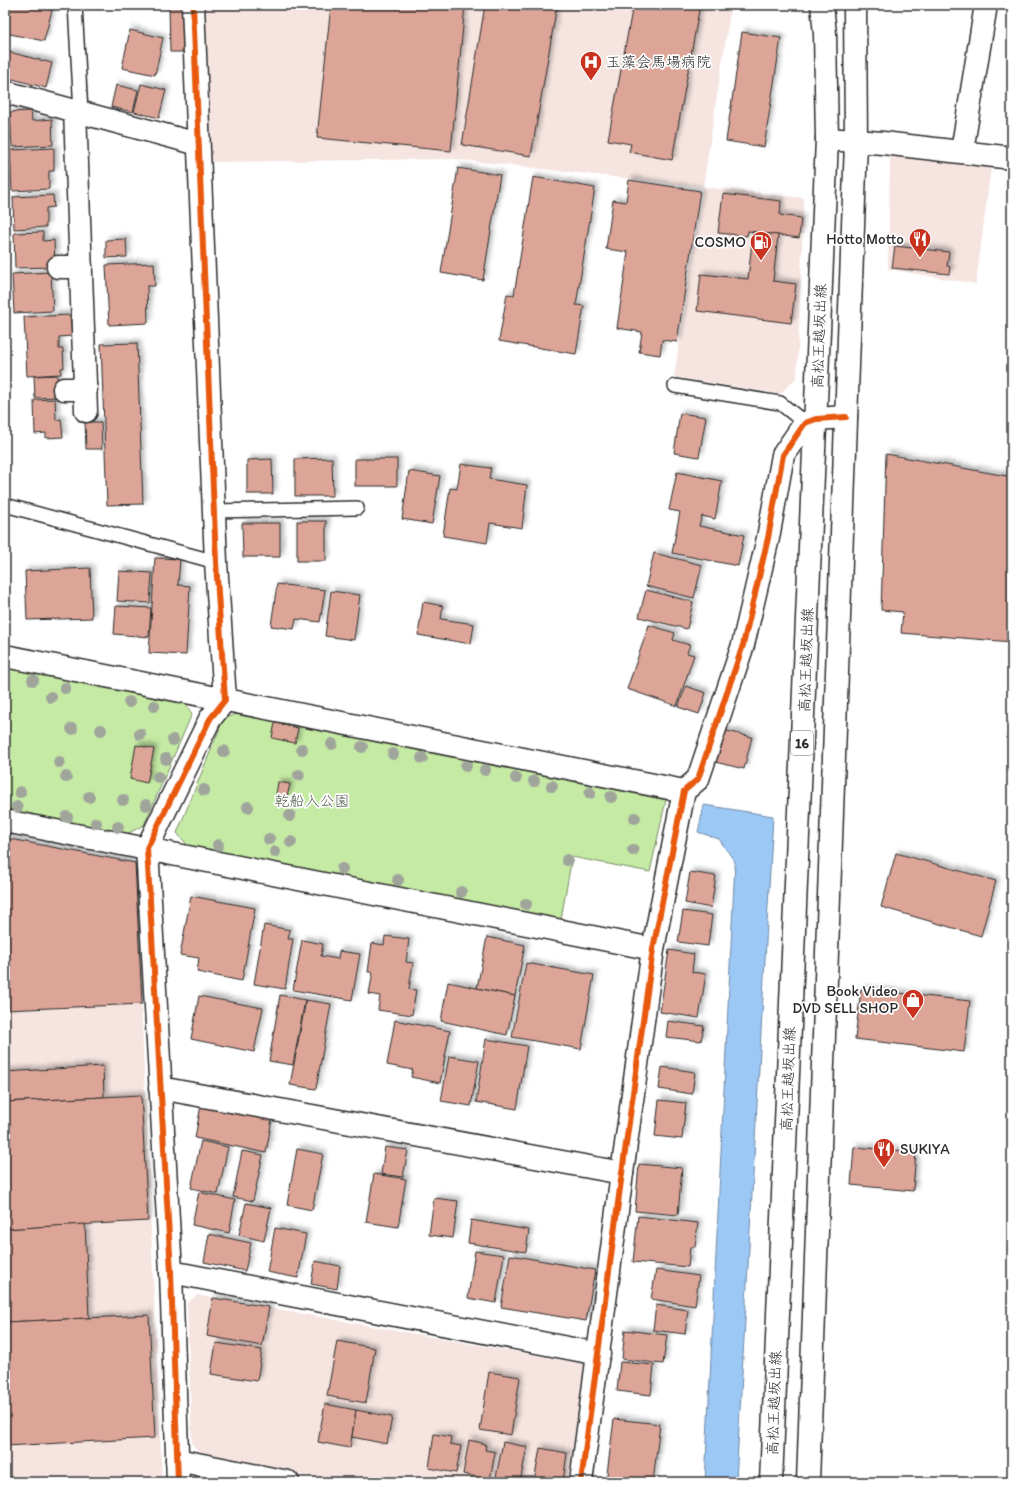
<svg xmlns="http://www.w3.org/2000/svg" width="1017" height="1487" font-family="Itim,'Klee One',sans-serif">
	<style>
		.built { fill: #f5e4e0 }
		.green { fill: #c5eaa4; stroke: #788a68 }
		.water { fill: #9cc8f6; stroke: #6f89a5 }
		.building { fill: #dda597; stroke: #2b2b2b; filter: url(#shadow) }
		.lines { fill: none; stroke-linecap: round; stroke-linejoin: round }
		.service-casing { stroke: #2b2b2b; stroke-width: 16 }
		.minor-casing { stroke: #2b2b2b; stroke-width: 25 }
		.tertiary-casing { stroke: #2b2b2b; stroke-width: 25 }
		.primary-casing { stroke: #2b2b2b; stroke-width: 25 }
		.service { stroke: #fff; stroke-width: 13 }
		.minor { stroke: #fff; stroke-width: 22 }
		.tertiary { stroke: #fff; stroke-width: 22 }
		.primary { stroke: #fff; stroke-width: 22 }
		.cycleway-casing { stroke: #fff; stroke-width: 8 }
		.cycleway { stroke: #e8590c; stroke-width: 6 }
		.tree { fill: #a0a59b }
		.labels { text-anchor: middle; dominant-baseline: central; stroke-width: 3.5; stroke-linejoin: round; paint-order: stroke }
		.shield { fill: #fff; stroke: #6b6b6b; stroke-width: 1 }
		.shield-label { font-size: 14px; font-weight: bold; fill: #2b2b2b }
		.poi-label { font-size: 15px; fill: #2b2b2b; stroke: #fff; text-anchor: end }
		.street-label { font-size: 15px; fill: #2b2b2b; stroke: #fff }
		.park-label { font-size: 15px; fill: #525b49; stroke: #fff }
	</style>
	<defs>
		<filter id="shadow"><feDropShadow dx="3.5" dy="-3.5" stdDeviation="2" flood-color="#0004"/></filter>
	</defs>
	<rect width="100%" height="100%" fill="#fff"/>
	<filter id="ink" filterUnits="userSpaceOnUse"><feTurbulence type="fractalNoise" baseFrequency=".025" numOctaves="2"/><feDisplacementMap in="SourceGraphic" scale="8" xChannelSelector="R" yChannelSelector="G"/><feConvolveMatrix kernelMatrix="1 2 1 2 8 2 1 2 1" color-interpolation-filters="sRGB"/></filter>
	<g filter="url(#ink)">
		<!-- built -->
		<g class="built">
			<polygon points="202,5 731,5 703,187 804,198 797,377 780,394 674,377 703,187 454,159 209,162"/>
			<polygon points="890,157 904,157 991,166 976,284 888,269"/>
			<polygon points="5,838 135,863 162,1482 5,1482"/>
			<polygon points="197,1295 584,1364 569,1482 336,1482 203,1456 192,1444 187,1303"/>
		</g>
		<!-- green -->
		<g class="green">
			<polygon points="5,667 184,701 192,714 144,825 125,835 5,810 5,793 7,778 5,777"/>
			<polygon points="237,714 666,800 650,872 572,857 561,919 190,848 177,833 224,718"/>
		</g>
		<!-- water -->
		<polygon class="water" points="704,805 773,816 736,1482 705,1482 735,862 719,839 698,832"/>
		<!-- building -->
		<g class="building">
			<polygon points="7,5 31,5 52,10 44,41 5,33 5,16"/>
			<polygon points="169,5 185,5 187,52 170,52"/>
			<polygon points="331,5 465,5 451,151 317,138"/>
			<polygon points="485,5 557,5 531,156 462,145"/>
			<polygon points="633,5 700,5 672,160 629,152 631,144 608,140"/>
			<polygon points="130,30 163,38 155,75 122,68"/>
			<polygon points="742,32 781,38 764,147 726,141"/>
			<polygon points="9,52 52,63 46,88 5,77 5,66"/>
			<polygon points="141,84 166,90 159,118 134,112"/>
			<polygon points="116,85 138,90 133,112 111,107"/>
			<polygon points="31,111 32,121 52,119 53,145 12,147 10,112"/>
			<polygon points="54,148 54,171 49,171 49,189 12,191 10,150"/>
			<polygon points="458,168 500,175 483,280 441,273"/>
			<polygon points="533,177 595,188 576,305 584,306 576,354 499,341 507,294 514,295"/>
			<polygon points="629,180 700,191 677,342 662,340 660,355 639,352 642,332 617,328 628,252 606,249 613,200 626,202"/>
			<polygon points="723,194 781,201 780,215 801,218 799,238 748,231 747,236 718,233"/>
			<polygon points="53,195 54,207 46,208 46,227 14,229 13,197"/>
			<polygon points="43,232 43,241 54,240 55,267 15,268 14,233"/>
			<polygon points="753,232 778,235 773,281 796,284 791,323 697,311 701,274 748,279"/>
			<polygon points="126,239 127,257 106,258 106,240"/>
			<polygon points="895,246 949,252 947,266 950,267 949,274 892,268"/>
			<polygon points="154,263 155,286 147,286 148,323 109,325 106,265"/>
			<polygon points="51,272 53,311 14,313 12,274"/>
			<polygon points="70,315 72,336 59,337 59,349 63,349 64,368 61,368 61,374 27,376 24,317"/>
			<polygon points="137,343 143,504 107,505 101,344"/>
			<polygon points="57,375 58,397 35,398 34,376"/>
			<polygon points="55,399 56,420 61,419 63,437 46,438 46,433 35,434 34,400"/>
			<polygon points="680,413 706,417 699,457 674,453"/>
			<polygon points="85,422 101,422 102,449 86,449"/>
			<polygon points="886,454 1012,477 1012,642 901,633 903,612 881,610"/>
			<polygon points="332,458 333,496 295,496 295,459"/>
			<polygon points="272,459 273,494 247,494 247,460"/>
			<rect x="355" y="459" width="42" height="27"/>
			<polygon points="461,464 491,468 489,479 527,485 522,528 490,523 487,543 443,536 450,488 457,489"/>
			<polygon points="409,471 440,476 432,524 402,519"/>
			<polygon points="677,472 722,481 715,519 702,516 699,526 744,535 738,566 672,553 680,512 669,510"/>
			<rect x="297" y="521" width="29" height="40"/>
			<polygon points="242,523 280,523 280,557 243,557"/>
			<polygon points="654,553 702,565 694,598 646,586"/>
			<polygon points="155,558 180,559 178,585 190,586 186,655 149,653"/>
			<polygon points="90,568 92,618 27,620 25,571"/>
			<polygon points="119,571 152,573 150,603 117,601"/>
			<polygon points="277,584 325,590 320,622 296,619 294,629 271,626"/>
			<polygon points="646,590 693,602 687,629 639,617"/>
			<polygon points="331,591 360,595 354,640 325,636"/>
			<polygon points="423,602 443,606 441,619 474,624 471,644 418,635"/>
			<polygon points="116,606 151,608 149,637 114,634"/>
			<polygon points="649,625 675,633 673,640 690,645 687,653 694,655 677,706 627,689"/>
			<polygon points="686,686 706,693 699,714 678,707"/>
			<polygon points="275,723 298,728 295,743 272,738"/>
			<polygon points="723,730 752,737 744,769 715,762"/>
			<polygon points="136,745 154,749 147,783 130,779"/>
			<polygon points="278,782 290,784 287,797 276,795"/>
			<polygon points="5,838 135,863 142,1004 5,1010"/>
			<polygon points="896,853 996,881 981,936 881,907"/>
			<polygon points="690,872 716,876 711,908 685,903"/>
			<polygon points="191,896 255,908 242,981 197,972 199,958 180,955"/>
			<polygon points="683,911 712,915 708,946 678,942"/>
			<polygon points="264,925 290,930 288,939 293,939 285,989 254,984"/>
			<polygon points="385,936 409,939 406,962 413,963 409,989 416,990 412,1015 378,1010 380,996 369,994 373,972 368,972 372,943 384,945"/>
			<polygon points="487,937 525,945 515,996 477,988"/>
			<polygon points="302,940 323,944 321,956 338,959 339,951 360,954 352,1000 293,990"/>
			<polygon points="669,950 694,954 692,972 706,974 699,1018 660,1012"/>
			<polygon points="526,963 594,975 581,1049 512,1037"/>
			<polygon points="448,982 515,996 507,1035 441,1021"/>
			<polygon points="861,989 970,1001 964,1052 855,1039"/>
			<polygon points="280,995 305,1000 293,1065 269,1061"/>
			<polygon points="199,996 263,1008 254,1052 191,1039"/>
			<polygon points="306,1000 331,1004 316,1089 290,1085"/>
			<polygon points="395,1020 450,1031 440,1083 411,1077 413,1070 387,1065"/>
			<polygon points="668,1021 704,1026 701,1041 666,1037"/>
			<polygon points="486,1039 527,1046 517,1109 476,1102"/>
			<polygon points="449,1056 479,1061 471,1106 441,1101"/>
			<polygon points="103,1066 104,1097 5,1102 5,1072"/>
			<polygon points="662,1067 695,1072 692,1094 659,1089"/>
			<polygon points="141,1095 148,1221 5,1229 5,1102"/>
			<polygon points="659,1100 686,1103 682,1139 655,1136"/>
			<polygon points="201,1105 272,1119 266,1153 195,1138"/>
			<polygon points="201,1141 228,1147 218,1194 191,1188"/>
			<polygon points="385,1147 408,1150 403,1177 381,1174"/>
			<polygon points="854,1147 916,1152 913,1191 851,1185"/>
			<polygon points="297,1149 323,1154 312,1210 287,1205"/>
			<polygon points="242,1151 263,1155 253,1201 233,1197"/>
			<polygon points="639,1164 682,1168 678,1215 635,1211"/>
			<polygon points="374,1174 406,1179 398,1227 366,1222"/>
			<polygon points="199,1192 235,1200 229,1233 192,1225"/>
			<polygon points="434,1198 458,1201 453,1238 429,1235"/>
			<polygon points="246,1203 271,1208 264,1241 239,1235"/>
			<polygon points="638,1216 698,1223 695,1247 690,1247 688,1267 633,1262"/>
			<polygon points="471,1220 529,1230 526,1252 468,1243"/>
			<polygon points="85,1224 89,1318 5,1322 5,1229"/>
			<polygon points="275,1228 306,1234 298,1278 267,1272"/>
			<polygon points="209,1234 251,1243 245,1271 204,1262"/>
			<polygon points="475,1251 504,1255 496,1303 468,1298"/>
			<polygon points="510,1255 595,1270 586,1321 501,1307"/>
			<polygon points="315,1261 340,1266 337,1289 311,1284"/>
			<polygon points="656,1270 699,1276 695,1306 651,1299"/>
			<polygon points="213,1298 269,1307 262,1346 207,1336"/>
			<polygon points="656,1305 688,1310 685,1334 653,1330"/>
			<polygon points="149,1315 155,1438 5,1446 5,1322"/>
			<polygon points="625,1330 667,1335 663,1364 622,1359"/>
			<polygon points="337,1341 375,1348 366,1403 327,1396"/>
			<polygon points="216,1343 262,1350 257,1381 211,1374"/>
			<polygon points="620,1362 654,1365 651,1395 617,1391"/>
			<polygon points="489,1372 520,1377 511,1435 480,1430"/>
			<polygon points="325,1404 356,1410 350,1448 318,1442"/>
			<polygon points="356,1410 392,1417 387,1444 352,1437"/>
			<polygon points="614,1419 660,1424 653,1482 606,1482"/>
			<polygon points="434,1434 451,1437 450,1444 461,1446 456,1473 429,1468"/>
			<polygon points="469,1440 486,1444 485,1450 495,1452 490,1480 463,1474"/>
			<polygon points="503,1442 527,1447 520,1482 495,1482"/>
			<polygon points="540,1448 567,1453 563,1482 534,1482"/>
		</g>
		<g class="lines">
			<!-- service casing -->
			<g class="service-casing">
				<g id="service">
					<polyline points="75,5 81,112"/>
					<polyline points="675,386 780,403 805,423"/>
					<polyline points="5,505 216,562"/>
					<polyline points="214,511 357,508"/>
				</g>
			</g>
			<!-- minor casing -->
			<g class="minor-casing">
				<g id="minor">
					<polyline points="5,92 198,144"/>
					<polyline points="75,110 86,411"/>
					<polyline points="827,139 883,143 1012,158"/>
					<polyline points="962,151 986,5"/>
					<polyline points="58,267 81,267"/>
					<polyline points="64,389 86,389"/>
					<polyline points="5,656 684,791"/>
					<polyline points="5,821 653,949"/>
					<polyline points="147,848 210,719 225,700 216,562 193,5"/>
					<polyline points="160,1088 622,1173"/>
					<polyline points="171,1272 599,1354"/>
					<polyline points="177,1460 288,1482"/>
					<polyline points="581,1482 622,1173 653,949 684,791 698,779 743,645 768,538 783,455 805,423 816,419 846,417"/>
				</g>
			</g>
			<!-- tertiary casing -->
			<g class="tertiary-casing">
				<polyline id="tertiary" points="147,848 171,1272 178,1482"/>
			</g>
			<!-- primary casing -->
			<g class="primary-casing">
				<g id="primary">
					<polyline points="771,1482 827,139 825,34 822,5"/>
					<polyline points="808,1482 856,142 855,5"/>
				</g>
			</g>
			<!-- service -->
			<use href="#service" class="service"/>
			<!-- minor -->
			<use href="#minor" class="minor"/>
			<!-- tertiary -->
			<use href="#tertiary" class="tertiary"/>
			<!-- primary -->
			<use href="#primary" class="primary"/>
			<!-- cycleway casing -->
			<g class="cycleway-casing">
				<g id="cycleway">
					<polyline points="178,1482 171,1272 147,848 210,719 225,700 216,562 193,5"/>
					<polyline points="581,1482 622,1173 653,949 684,791 698,779 743,645 768,538 783,455 805,423 816,419 846,417"/>
				</g>
			</g>
			<!-- cycleway -->
			<use href="#cycleway" class="cycleway"/>
		</g>
		<!-- trees -->
		<g class="tree">
			<circle cx="33" cy="680" r="6"/>
			<circle cx="65" cy="688" r="6"/>
			<circle cx="51" cy="697" r="6"/>
			<circle cx="129" cy="702" r="6"/>
			<circle cx="154" cy="706" r="6"/>
			<circle cx="72" cy="729" r="6"/>
			<circle cx="101" cy="730" r="6"/>
			<circle cx="140" cy="734" r="6"/>
			<circle cx="173" cy="740" r="6"/>
			<circle cx="332" cy="744" r="6"/>
			<circle cx="362" cy="747" r="6"/>
			<circle cx="302" cy="749" r="6"/>
			<circle cx="224" cy="751" r="6"/>
			<circle cx="393" cy="754" r="6"/>
			<circle cx="422" cy="758" r="6"/>
			<circle cx="166" cy="759" r="6"/>
			<circle cx="59" cy="762" r="6"/>
			<circle cx="466" cy="766" r="6"/>
			<circle cx="485" cy="770" r="6"/>
			<circle cx="299" cy="775" r="6"/>
			<circle cx="66" cy="777" r="6"/>
			<circle cx="158" cy="777" r="6"/>
			<circle cx="516" cy="778" r="6"/>
			<circle cx="534" cy="781" r="6"/>
			<circle cx="552" cy="786" r="6"/>
			<circle cx="204" cy="790" r="6"/>
			<circle cx="20" cy="792" r="6"/>
			<circle cx="590" cy="793" r="6"/>
			<circle cx="89" cy="797" r="6"/>
			<circle cx="611" cy="797" r="6"/>
			<circle cx="123" cy="800" r="6"/>
			<circle cx="146" cy="805" r="6"/>
			<circle cx="17" cy="807" r="6"/>
			<circle cx="248" cy="807" r="6"/>
			<circle cx="290" cy="816" r="6"/>
			<circle cx="67" cy="817" r="6"/>
			<circle cx="635" cy="818" r="6"/>
			<circle cx="96" cy="823" r="6"/>
			<circle cx="118" cy="827" r="6"/>
			<circle cx="269" cy="839" r="6"/>
			<circle cx="291" cy="842" r="6"/>
			<circle cx="218" cy="845" r="6"/>
			<circle cx="633" cy="850" r="6"/>
			<circle cx="275" cy="852" r="6"/>
			<circle cx="567" cy="860" r="6"/>
			<circle cx="342" cy="869" r="6"/>
			<circle cx="398" cy="880" r="6"/>
			<circle cx="461" cy="892" r="6"/>
			<circle cx="526" cy="904" r="6"/>
		</g>
	</g>
	<!-- icons -->
	<defs>
		<g id="hospital-pin" transform="scale(1.15)"><path d="M0 17L-7.5 6A9.5 9.5 0 1 1 7.5 6Z" fill="#c8321e" stroke="#fff"/><path d="M-5-5h3v3.5h4V-5h3V5h-3V1.5h-4V5h-3Z" fill="#fff"/></g>
		<g id="restaurant-pin" transform="scale(1.15)"><path d="M0 17L-7.5 6A9.5 9.5 0 1 1 7.5 6Z" fill="#c8321e" stroke="#fff"/><path d="M-5-6h1v4h1v-4h1v4h1v-4h1v5L-1.5 .5V6h-2V.5L-5-1ZM5-6V6H3V1.5H1.5Q1.5-4 5-6Z" fill="#fff"/></g>
		<g id="fuel-pin" transform="scale(1.15)"><path d="M0 17L-7.5 6A9.5 9.5 0 1 1 7.5 6Z" fill="#c8321e" stroke="#fff"/><path d="M-5.5-6h7V0h2V4h1.3V-2.5L3-4.5l.8-.8L6-3V5H2.5V1h-1V6h-7ZM-4.2-4.7v3.2H.2V-4.7Z" fill="#fff"/></g>
		<g id="shop-pin" transform="scale(1.15)"><path d="M0 17L-7.5 6A9.5 9.5 0 1 1 7.5 6Z" fill="#c8321e" stroke="#fff"/><path d="M-5-2.5h2.3a2.7 3.5 0 0 1 5.4 0H5L5.5 6h-11ZM-1.5-2.5h3a1.5 2.3 0 0 0-3 0Z" fill="#fff"/></g>
	</defs>
	<g fill-rule="evenodd">
		<use href="#hospital-pin" x="591" y="62"/>
		<use href="#restaurant-pin" x="920" y="239"/>
		<use href="#fuel-pin" x="761" y="242"/>
		<use href="#shop-pin" x="913" y="1000"/>
		<use href="#restaurant-pin" x="884" y="1149"/>
	</g>
	<g class="labels">
		<!-- shield labels -->
		<rect class="shield" x="791" y="731" width="22" height="24" rx="3"/>
		<g class="shield-label">
			<text x="802" y="743">16</text>
		</g>
		<!-- poi labels -->
		<g class="poi-label">
			<text x="606" y="62" text-anchor="start">玉藻会馬場病院</text>
			<text x="904" y="239">Hotto Motto</text>
			<text x="746" y="242">COSMO</text>
			<text x="898" y="991">Book Video<tspan x="898" dy="17">DVD SELL SHOP</tspan></text>
			<text x="900" y="1149" text-anchor="start">SUKIYA</text>
		</g>
		<!-- street labels -->
		<g class="street-label">
			<text transform="translate(819 336) rotate(-88)">高松王越坂出線</text>
			<text transform="translate(806 660) rotate(-88)">高松王越坂出線</text>
			<text transform="translate(788 1079) rotate(-88)">高松王越坂出線</text>
			<text transform="translate(774 1403) rotate(-88)">高松王越坂出線</text>
		</g>
		<!-- park labels -->
		<g class="park-label">
			<text x="312" y="801">乾船入公園</text>
		</g>
	</g>
	<!-- margin -->
	<rect width="1017" height="1487" fill="none" stroke="#fff" stroke-width="20"/>
	<rect x="10" y="10" width="997" height="1467" fill="none" stroke="#2b2b2b" stroke-width="1.5" filter="url(#ink)"/>
</svg>
